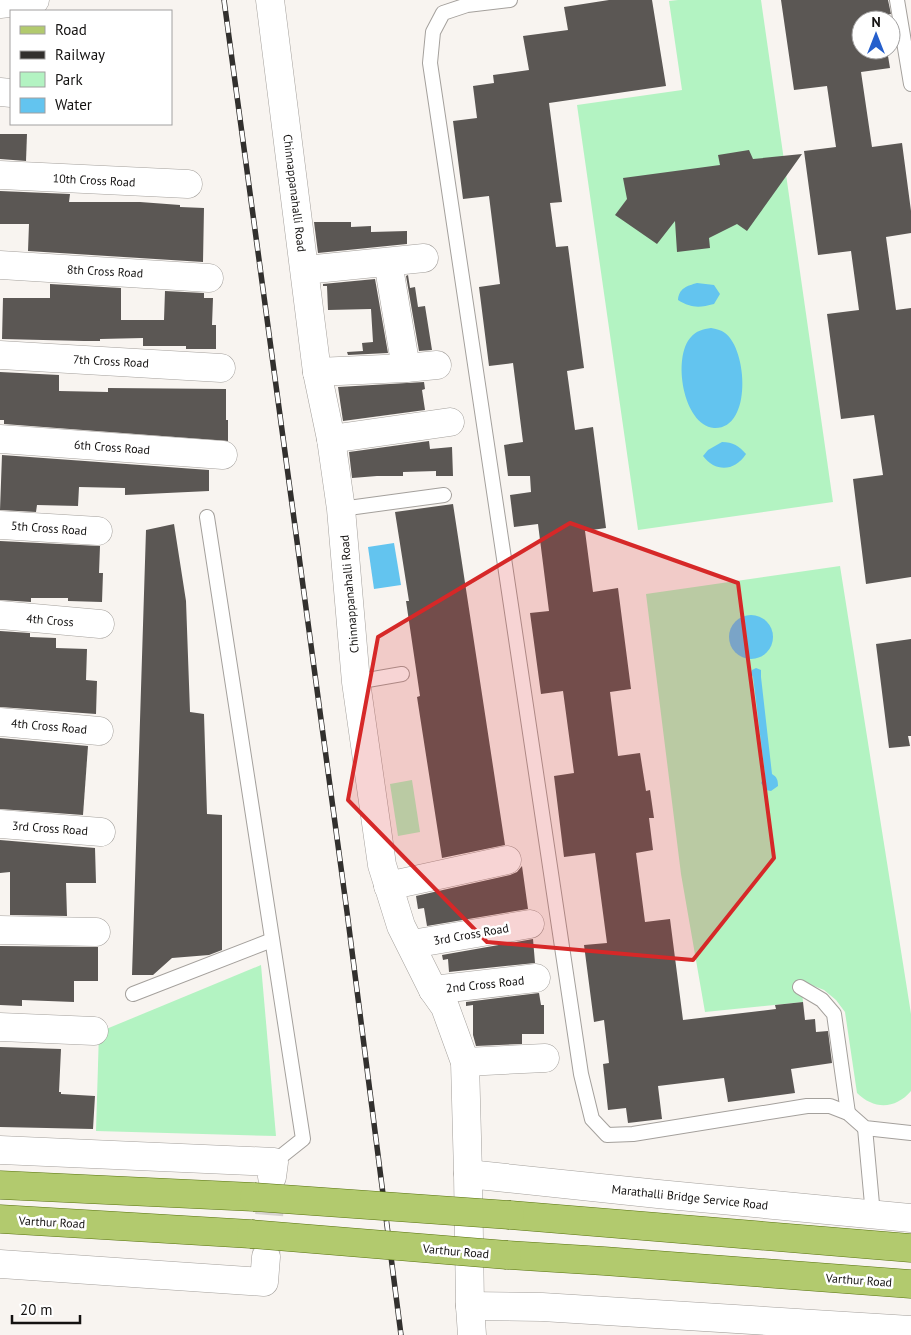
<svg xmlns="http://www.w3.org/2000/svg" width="911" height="1335" font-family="'PT Sans',sans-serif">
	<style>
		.green { fill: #b3f3c2 }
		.water { fill: #63c4ef }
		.building { fill: #5b5754 }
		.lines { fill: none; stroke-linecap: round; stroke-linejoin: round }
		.tertiary-tunnel { stroke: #d6d2cf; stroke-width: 28; stroke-dasharray: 28 14; stroke-linecap: butt }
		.service-casing { stroke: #a4a09c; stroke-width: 16 }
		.minor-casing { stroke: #a4a09c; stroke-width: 29 }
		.tertiary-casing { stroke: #a4a09c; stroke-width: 29 }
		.primary-casing { stroke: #59730f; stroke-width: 29 }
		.service { stroke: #fff; stroke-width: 14 }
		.minor { stroke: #fff; stroke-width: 28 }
		.tertiary { stroke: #fff; stroke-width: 28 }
		.primary { stroke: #b2ca6e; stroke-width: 28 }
		.rail-casing { stroke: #32302e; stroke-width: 5.5 }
		.rail { stroke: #fff; stroke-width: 4; stroke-dasharray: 11; stroke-linecap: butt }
		.primary-bridge-casing { stroke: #59730f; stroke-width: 29; stroke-linecap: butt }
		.primary-bridge { stroke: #b2ca6e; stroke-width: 28 }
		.marked { fill: #d62828; fill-opacity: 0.2; stroke: #d62828; stroke-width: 4; stroke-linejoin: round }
		.labels { text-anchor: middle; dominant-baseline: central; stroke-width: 5; stroke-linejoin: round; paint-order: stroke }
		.street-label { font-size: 12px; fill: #141211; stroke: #fff }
	</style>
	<rect width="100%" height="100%" fill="#f8f4f0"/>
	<!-- green -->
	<g class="green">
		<polygon points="678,0 761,0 833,502 638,530 577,105 682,90 669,1"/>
		<path d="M 840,566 L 911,1014 L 911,1091 C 896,1109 874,1110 857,1093 L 845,1012 L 836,1000 L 824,990 L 801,981 L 803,1002 L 705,1012 L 681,874 L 646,594 Z"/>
		<polygon points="412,780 420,832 398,836 390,784"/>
		<polygon points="261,965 276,1136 96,1131 99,1032"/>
	</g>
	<!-- water -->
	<g class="water">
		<path d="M 697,283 L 714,285 L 720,294 L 714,304 C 699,308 691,308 678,300 C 679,288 687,286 697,283 Z"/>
		<path d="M 711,328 C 716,329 721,330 725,333 C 748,350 752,430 714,428 C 683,425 672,357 691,337 C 696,331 703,329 711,328 Z"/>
		<path d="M 722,442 C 733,442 739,446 746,454 C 735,471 716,473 703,456 L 708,450 Z"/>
		<polygon points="394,543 401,585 374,589 368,547"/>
		<circle cx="751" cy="637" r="22"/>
		<path d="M 756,668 L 761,670 L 761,677 L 772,774 C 777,777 778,780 778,786 L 771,791 L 766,790 L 761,783 L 765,775 L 753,677 L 751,673 L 752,670 Z"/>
	</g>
	<!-- building -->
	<g class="building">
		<polygon points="609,0 652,0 666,86 549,103 562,202 550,203 556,247 568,246 584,368 567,371 575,430 593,427 606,528 585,531 593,592 618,588 631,689 610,692 618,756 640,753 646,791 650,790 654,818 649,818 653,850 636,853 645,922 670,919 683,1020 776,1009 775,1005 803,1002 805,1020 815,1019 816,1032 828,1031 832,1063 791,1069 795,1093 728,1102 724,1078 658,1086 662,1119 628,1123 626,1108 608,1110 603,1064 609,1063 604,1020 594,1022 584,945 607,943 595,853 564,857 554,776 574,773 563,691 541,694 530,613 549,611 538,524 514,527 510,495 531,492 530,476 508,476 504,445 523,442 513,363 489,366 479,287 500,284 489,196 463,199 453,121 477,118 473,86 494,83 493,75 529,70 523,36 568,30 564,7"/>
		<polygon points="781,0 888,0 891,14 877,16 877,20 861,20 861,50 887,50 890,68 861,72 872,147 902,143 911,211 911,233 886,237 896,310 911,308 911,577 866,584 853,479 883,475 874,415 841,419 827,314 859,310 851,251 818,255 804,151 836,147 827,86 794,90"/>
		<polygon points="0,134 27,134 26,161 0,159"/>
		<polygon points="749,150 753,159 802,154 747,231 737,224 709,238 710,248 677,252 675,221 657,244 615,215 627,199 623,178 720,165 718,155"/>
		<polygon points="0,191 70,194 69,202 140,202 180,205 180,207 204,208 203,262 28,251 29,224 0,224"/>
		<polygon points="314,222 351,222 351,227 371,226 371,232 407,231 407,244 318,253"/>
		<polygon points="408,275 410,288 415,287 418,307 425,306 432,350 419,351 406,276"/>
		<polygon points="375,279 388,353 348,355 347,352 363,351 362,343 373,342 371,309 328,310 327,286 323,286 323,284"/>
		<polygon points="50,284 121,288 121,320 164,320 165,291 204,293 204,298 213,298 212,325 216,325 216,349 186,349 186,346 143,346 143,338 100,339 100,341 84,341 2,339 3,298 50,298"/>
		<polygon points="0,372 59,375 59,391 108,392 108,388 226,389 226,420 228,420 228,441 4,424 4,420 0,420"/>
		<polygon points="424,382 425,389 422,390 425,410 343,421 338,387"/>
		<polygon points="429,441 430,449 452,447 453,476 436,476 436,471 403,472 403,476 377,476 352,478 349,452"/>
		<polygon points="2,455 209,470 209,491 125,495 125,488 79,487 78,506 37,505 36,512 0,510"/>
		<polygon points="453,504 505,845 442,858 417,697 420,696 406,601 409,601 395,512"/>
		<polygon points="174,524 186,601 190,712 204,714 207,814 222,815 222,950 209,955 172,958 153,975 132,975 146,530"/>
		<polygon points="0,541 100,546 99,573 103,573 102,602 68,601 68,598 31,598 31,602 0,600"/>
		<polygon points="0,631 30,633 30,637 56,638 56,648 87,649 86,680 97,681 96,714 0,707"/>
		<polygon points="911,639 911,736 908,736 910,746 889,748 876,644"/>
		<polygon points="0,738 88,746 83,815 0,809"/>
		<polygon points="0,840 95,848 96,883 66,883 67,916 10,915 10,872 0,873"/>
		<polygon points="522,866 528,909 427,926 424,908 418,909 416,896 510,875 517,872"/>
		<polygon points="533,939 535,963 449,972 448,959 443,960 442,955"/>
		<polygon points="0,946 98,947 98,981 74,981 74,1002 22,1000 22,1006 0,1005"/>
		<polygon points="539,993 541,1005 544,1005 544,1034 522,1034 522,1044 476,1046 473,1035 473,1005 466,1006 466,1002"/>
		<polygon points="0,1047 61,1049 59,1092 61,1092 61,1094 95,1096 93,1129 0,1127"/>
	</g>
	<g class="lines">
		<!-- tertiary-tunnel -->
		<polyline class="tertiary-tunnel" points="266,1257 272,1177"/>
		<!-- service casing -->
		<g class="service-casing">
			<g id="service">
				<polyline points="510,0 467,5 443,13 433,32 430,63 581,1074 592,1119 607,1135 633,1134 807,1106 830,1106 848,1113 865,1128 911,1133"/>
				<polyline points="897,0 911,84"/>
				<polyline points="341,509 444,495"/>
				<polyline points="207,517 303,1139 274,1162"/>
				<polyline points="356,682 402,674"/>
				<polyline points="800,987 822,1000 834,1014 848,1113"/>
				<polyline points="133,994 272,940"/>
				<polyline points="865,1128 873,1215"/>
			</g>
		</g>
		<!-- minor casing -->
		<g class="minor-casing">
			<g id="minor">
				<polyline points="0,4 35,0"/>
				<polyline points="0,92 11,93"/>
				<polyline points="0,175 188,184"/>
				<polyline points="388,262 406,368"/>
				<polyline points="0,265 209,278"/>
				<polyline points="305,270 424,258"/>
				<polyline points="0,355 221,368"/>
				<polyline points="317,372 406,368 437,365"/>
				<polyline points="0,439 223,455"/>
				<polyline points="331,439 450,422"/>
				<polyline points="0,525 98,531"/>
				<polyline points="0,615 100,624"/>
				<polyline points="0,722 99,731"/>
				<polyline points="0,824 101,832"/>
				<polyline points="388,886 507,860"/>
				<polyline points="0,930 96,932"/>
				<polyline points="412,944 530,924"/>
				<polyline points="433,990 536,978"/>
				<polyline points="0,1027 94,1031"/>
				<polyline points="465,1062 545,1058"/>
			</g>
		</g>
		<!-- tertiary casing -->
		<g class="tertiary-casing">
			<g id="tertiary">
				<polyline points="270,0 317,372 331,439 341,509 356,682 382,865 401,926 433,990 445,1007 465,1062 468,1174 470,1306 472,1335"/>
				<polyline points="0,1150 274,1162 272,1177"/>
				<polyline points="468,1174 658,1194 911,1218"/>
				<polyline points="0,1264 264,1282 266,1257"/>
				<polyline points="470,1306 542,1307 911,1330"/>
			</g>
		</g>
		<!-- primary casing -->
		<g class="primary-casing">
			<g id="primary">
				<polyline points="0,1185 254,1197"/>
				<polyline points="510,1215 911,1248"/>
				<polyline points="0,1219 251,1234"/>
				<polyline points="507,1255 604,1261 911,1284"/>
			</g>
		</g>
		<!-- service -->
		<use href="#service" class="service"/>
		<!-- minor -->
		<use href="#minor" class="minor"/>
		<!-- tertiary -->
		<use href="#tertiary" class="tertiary"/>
		<!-- primary -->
		<use href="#primary" class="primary"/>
		<!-- rail casing -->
		<g class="rail-casing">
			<polyline id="rail" points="224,0 347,912 401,1335"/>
		</g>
		<!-- rail -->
		<use href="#rail" class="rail"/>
		<!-- primary-bridge casing -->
		<g class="primary-bridge-casing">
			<g id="primary-bridge">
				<polyline points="254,1197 510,1215"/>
				<polyline points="251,1234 507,1255"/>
			</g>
		</g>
		<!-- primary-bridge -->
		<use href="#primary-bridge" class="primary-bridge"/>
	</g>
	<!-- marked area -->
	<path class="marked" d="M 570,523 L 738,583 L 774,858 L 693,960 L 487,942 L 348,800 L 378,637 Z"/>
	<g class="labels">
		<!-- street labels -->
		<g class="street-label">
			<text transform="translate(94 180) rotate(3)">10th Cross Road</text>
			<text transform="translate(295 193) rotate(83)">Chinnappanahalli Road</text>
			<text transform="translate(105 271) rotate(3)">8th Cross Road</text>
			<text transform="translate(111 361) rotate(3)">7th Cross Road</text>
			<text transform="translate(112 447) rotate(4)">6th Cross Road</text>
			<text transform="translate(49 528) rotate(4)">5th Cross Road</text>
			<text transform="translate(349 594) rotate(-95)">Chinnappanahalli Road</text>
			<text transform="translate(50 620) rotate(5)">4th Cross</text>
			<text transform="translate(49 726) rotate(5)">4th Cross Road</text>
			<text transform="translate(50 828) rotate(4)">3rd Cross Road</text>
			<text transform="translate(471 934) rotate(-10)">3rd Cross Road</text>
			<text transform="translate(485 984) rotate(-6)">2nd Cross Road</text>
			<text transform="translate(690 1197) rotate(6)">Marathalli Bridge Service Road</text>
			<text transform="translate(52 1222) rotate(3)">Varthur Road</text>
			<text transform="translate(456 1251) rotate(5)">Varthur Road</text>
			<text transform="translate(859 1280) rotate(4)">Varthur Road</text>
		</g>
	</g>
	<!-- legend -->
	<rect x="10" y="10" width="162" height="115" fill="#ffffff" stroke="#a1a0a0"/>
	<rect x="20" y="26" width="25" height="8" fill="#b2ca6e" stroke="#a1a0a0"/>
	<text x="55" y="35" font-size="15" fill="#141211">Road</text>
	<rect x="20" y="51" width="25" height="8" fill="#32302e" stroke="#a1a0a0"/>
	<text x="55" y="60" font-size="15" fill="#141211">Railway</text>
	<rect x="20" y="72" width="25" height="15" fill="#b3f3c2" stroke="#a1a0a0"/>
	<text x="55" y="85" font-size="15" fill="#141211">Park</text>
	<rect x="20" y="98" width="25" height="15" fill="#63c4ef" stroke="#a1a0a0"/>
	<text x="55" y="110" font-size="15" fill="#141211">Water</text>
	<!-- north arrow -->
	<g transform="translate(876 35)"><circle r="24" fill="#ffffff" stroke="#a1a0a0"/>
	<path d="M0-4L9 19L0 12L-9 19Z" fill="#255fcc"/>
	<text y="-8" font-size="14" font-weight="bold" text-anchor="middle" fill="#141211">N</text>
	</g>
	<!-- scale -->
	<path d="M12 1315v8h68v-8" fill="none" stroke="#141211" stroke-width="2.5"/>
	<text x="20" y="1315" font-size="15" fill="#141211" stroke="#ffffff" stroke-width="4" paint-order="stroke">20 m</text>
</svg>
